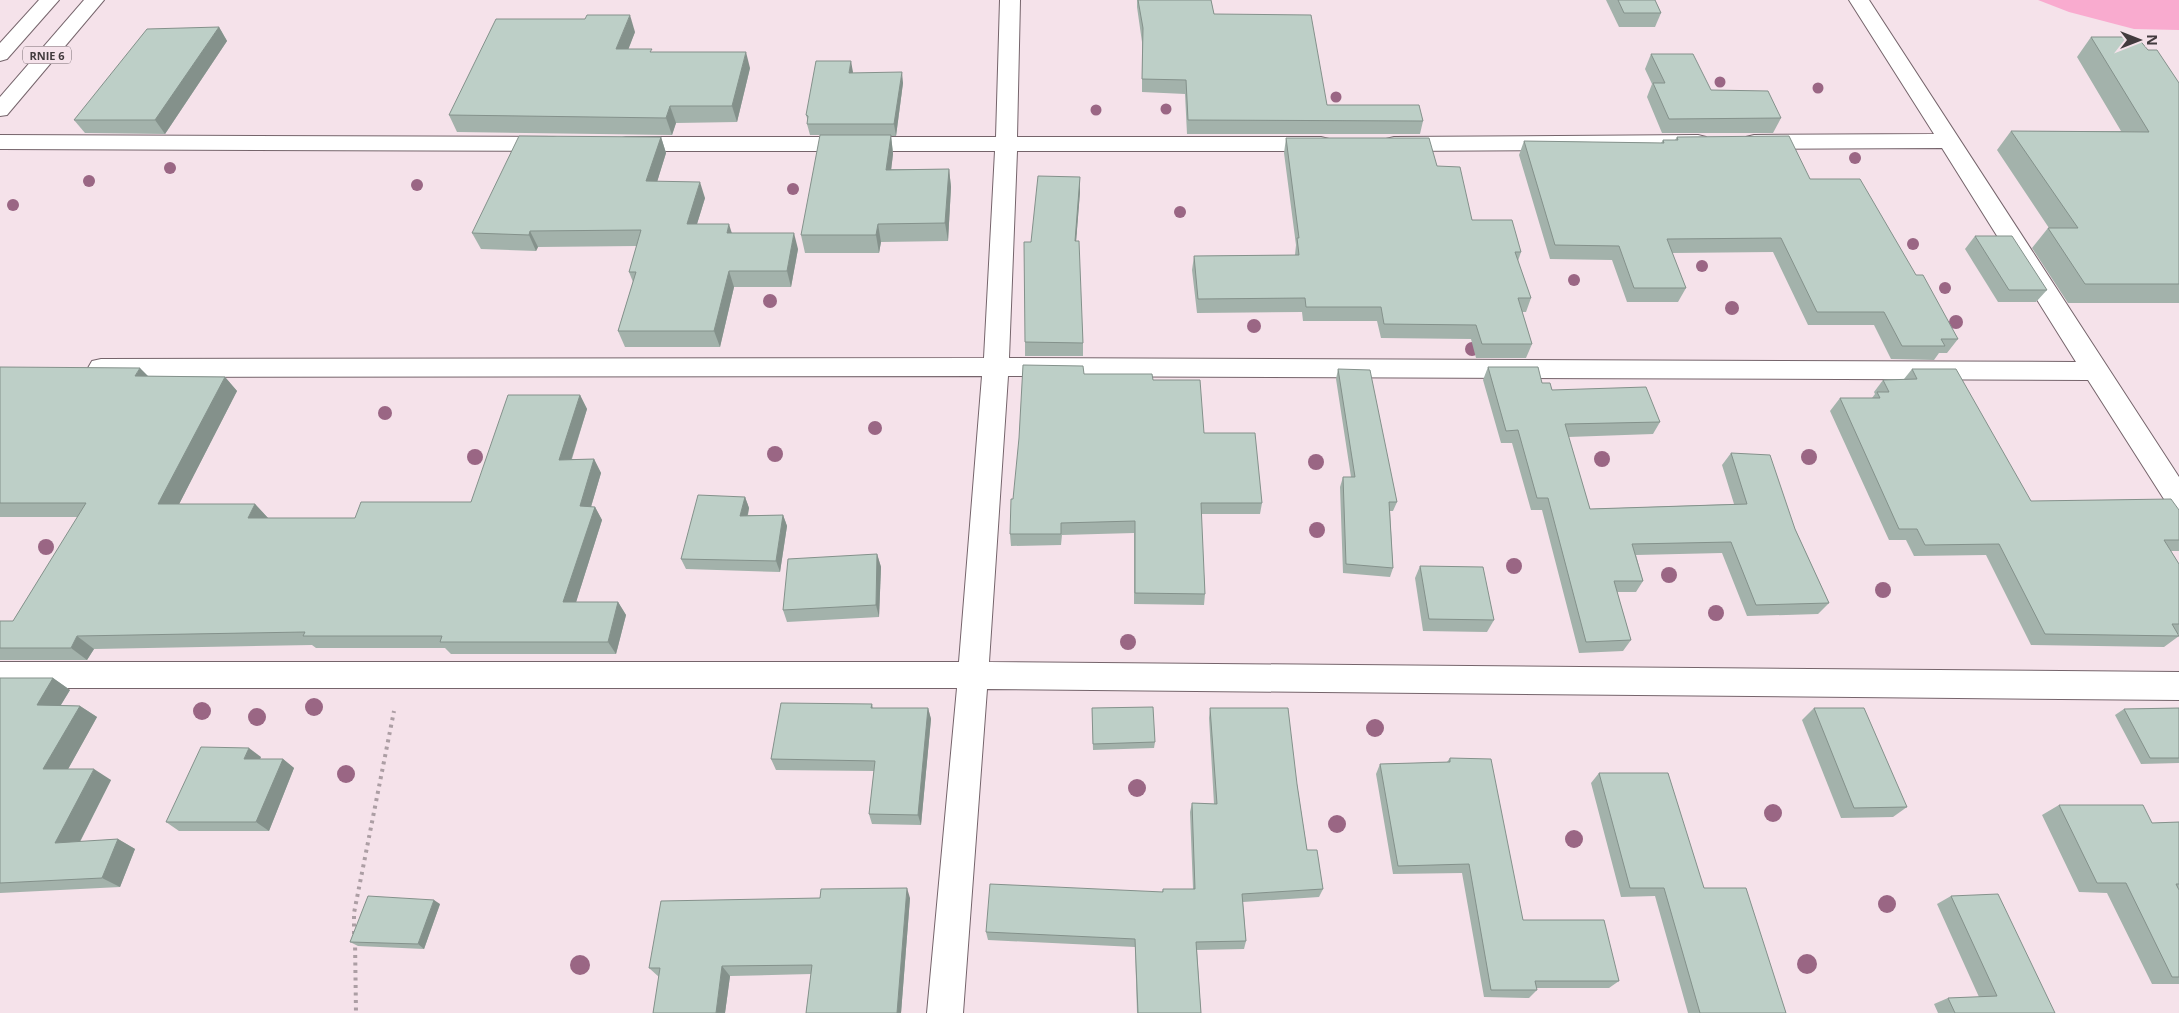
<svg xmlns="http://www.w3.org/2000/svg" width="2179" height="1013" font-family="'Open Sans',sans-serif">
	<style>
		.green { fill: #f9abcf }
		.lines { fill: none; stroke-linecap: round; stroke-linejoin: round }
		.street-casing { stroke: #75646b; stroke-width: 2 }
		.primary-casing { stroke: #75646b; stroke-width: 2 }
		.path { stroke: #ac9ea4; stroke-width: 4; stroke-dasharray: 3 4.5; stroke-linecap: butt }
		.street { fill: #fff; fill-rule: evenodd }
		.primary { fill: #fff; fill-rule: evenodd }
		.tree { fill: #9a6684 }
		.wall { fill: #a3b2ab }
		.shaded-wall { fill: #84918b }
		.building { fill: #bdcfc7; stroke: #84918b }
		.labels { text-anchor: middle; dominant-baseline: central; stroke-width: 4.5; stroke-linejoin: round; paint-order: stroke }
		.shield { fill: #f5e2ea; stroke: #786d72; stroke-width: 1 }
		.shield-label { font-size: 11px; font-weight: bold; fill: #423b3e }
	</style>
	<rect width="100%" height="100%" fill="#f5e2ea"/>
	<!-- green -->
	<polygon class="green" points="2038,0 2179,0 2179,30 2134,29 2069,12"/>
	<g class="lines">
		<!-- street casing -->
		<g class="street-casing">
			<g id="street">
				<polygon points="1000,0 1020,0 1017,137 1321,137 1329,139 1332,144 1329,149 1321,151 1017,151 1009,358 2076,362 1942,148 1754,149 1746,147 1743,142 1746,137 1754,135 1934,134 1849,0 1869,0 2179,477 2179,510 2169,507 2088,380 1008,376 989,662 2179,672 2179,700 987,689 963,1013 927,1013 957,688 0,688 0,662 959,662 982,376 101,377 92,375 88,368 92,361 101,359 984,358 995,151 626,151 618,149 615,144 618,139 626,137 996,137"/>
				<polygon points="0,135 553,137 561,139 564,144 561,149 553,151 0,149"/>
				<polygon points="1698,135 1706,137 1709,142 1706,147 1698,149 1394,151 1386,149 1383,144 1386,139 1394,137"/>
			</g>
		</g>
		<!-- primary casing -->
		<g class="primary-casing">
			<g id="primary">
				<polygon points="39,0 59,0 7,59 0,61 0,43"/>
				<polygon points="84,0 104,0 7,115 0,116 0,97"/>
			</g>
		</g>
		<!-- path -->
		<g class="path">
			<polyline points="354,934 354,913 394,711"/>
			<polyline points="355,940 356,1013"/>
		</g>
		<!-- street -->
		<use href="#street" class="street"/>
		<!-- primary -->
		<use href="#primary" class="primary"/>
	</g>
	<!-- trees -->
	<g class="tree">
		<circle cx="1720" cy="82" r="5.5"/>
		<circle cx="1818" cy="88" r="5.5"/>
		<circle cx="1336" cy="97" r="5.5"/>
		<circle cx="1166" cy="109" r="5.5"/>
		<circle cx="1096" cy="110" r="5.5"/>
		<circle cx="1855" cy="158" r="6"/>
		<circle cx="170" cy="168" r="6"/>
		<circle cx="89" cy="181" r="6"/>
		<circle cx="417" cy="185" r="6"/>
		<circle cx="793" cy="189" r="6"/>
		<circle cx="13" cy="205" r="6"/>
		<circle cx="1180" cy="212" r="6"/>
		<circle cx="1913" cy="244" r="6"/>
		<circle cx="1702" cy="266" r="6"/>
		<circle cx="1574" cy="280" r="6"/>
		<circle cx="1945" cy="288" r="6"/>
		<circle cx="770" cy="301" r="7"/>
		<circle cx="1732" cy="308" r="7"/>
		<circle cx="1956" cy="322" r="7"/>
		<circle cx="1254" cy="326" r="7"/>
		<circle cx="1472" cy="349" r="7"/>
		<circle cx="385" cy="413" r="7"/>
		<circle cx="875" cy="428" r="7"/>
		<circle cx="775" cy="454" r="8"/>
		<circle cx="475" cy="457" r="8"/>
		<circle cx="1809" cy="457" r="8"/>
		<circle cx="1602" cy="459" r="8"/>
		<circle cx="1316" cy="462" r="8"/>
		<circle cx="1317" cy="530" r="8"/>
		<circle cx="46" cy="547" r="8"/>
		<circle cx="1514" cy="566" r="8"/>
		<circle cx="1669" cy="575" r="8"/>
		<circle cx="1883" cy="590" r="8"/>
		<circle cx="1716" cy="613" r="8"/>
		<circle cx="1128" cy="642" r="8"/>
		<circle cx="314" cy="707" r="9"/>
		<circle cx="202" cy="711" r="9"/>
		<circle cx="257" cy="717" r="9"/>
		<circle cx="1375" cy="728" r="9"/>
		<circle cx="346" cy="774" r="9"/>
		<circle cx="1137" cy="788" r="9"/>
		<circle cx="1773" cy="813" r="9"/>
		<circle cx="1337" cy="824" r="9"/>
		<circle cx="1574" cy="839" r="9"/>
		<circle cx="1887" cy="904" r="9"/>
		<circle cx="1807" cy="964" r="10"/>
		<circle cx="580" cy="965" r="10"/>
	</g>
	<!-- wall -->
	<g class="wall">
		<polygon points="1137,0 1211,0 1214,14 1327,105 1423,121 1420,134 1187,134 1185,94 1142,92 1142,42 1137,7"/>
		<polygon points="1606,0 1655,0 1661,13 1655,27 1619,27"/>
		<polygon points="219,27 227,41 165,134 85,133 74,120"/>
		<polygon points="635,32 628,49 750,68 737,122 676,123 672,135 457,132 449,115"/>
		<polygon points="2091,37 2148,50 2179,83 2179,303 2068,303 2032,248 2048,228 2049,228 1997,150 2011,131 2121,131 2077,57"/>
		<polygon points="1651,54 1711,90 1781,118 1773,133 1662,133 1647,97 1652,84 1645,69"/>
		<polygon points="853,73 903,83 896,136 891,136 893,154 891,169 949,169 951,187 948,241 881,242 879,253 805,253 801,235 829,135 810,135 807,124 808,121 806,115"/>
		<polygon points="661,137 666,153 657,182 705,198 697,224 732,233 798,249 791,287 734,287 720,347 625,347 618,331 633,282 629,272 637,246 538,247 536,251 481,249 472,233"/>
		<polygon points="1677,137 1810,179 1916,275 1958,339 1947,353 1939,353 1934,360 1891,359 1874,325 1808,325 1773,252 1672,253 1686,288 1678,302 1627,302 1612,260 1550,259 1519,155 1524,141 1661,143 1663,140 1675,140"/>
		<polygon points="1286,138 1437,166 1472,220 1521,252 1518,261 1531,298 1526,312 1522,312 1532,344 1526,358 1476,358 1471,339 1381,338 1377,321 1303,321 1302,312 1197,313 1192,270 1194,256 1295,255 1296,245 1284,153"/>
		<polygon points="1080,177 1080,192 1076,241 1083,343 1083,356 1025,356 1025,342 1031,242"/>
		<polygon points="1975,236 2047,290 2036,302 1998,302 1965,249"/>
		<polygon points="0,367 148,376 225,377 237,391 179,504 255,504 268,518 355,518 471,502 580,395 587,409 572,459 594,459 601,473 591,507 595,507 602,520 576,602 618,602 626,615 616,654 451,654 445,648 316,648 312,645 94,649 87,660 0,660 0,621 13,621 78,517 0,517"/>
		<polygon points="1488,367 1542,383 1552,390 1660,422 1653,434 1568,437 1590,509 1734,504 1722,465 1731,453 1795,529 1829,603 1818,614 1747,616 1722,553 1636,555 1643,581 1636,592 1617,592 1631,640 1623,651 1579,653 1542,510 1531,510 1512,443 1501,443 1483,380"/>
		<polygon points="1338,369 1397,502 1393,511 1390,511 1393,568 1390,577 1343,573 1340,487 1343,477 1351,477 1336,379"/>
		<polygon points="1912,369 2031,501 2179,510 2179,551 2171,551 2179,564 2179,634 2178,634 2179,636 2164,647 2031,645 1986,555 1914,556 1906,540 1889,540 1830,411 1840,398 1872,398 1875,394 1874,392 1883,380 1904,379"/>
		<polygon points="1084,374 1153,380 1204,433 1262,503 1260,514 1201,514 1205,594 1204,605 1134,604 1134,533 1062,535 1061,545 1011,546 1010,534 1013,499"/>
		<polygon points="745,497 749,508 748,515 783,515 787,526 780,572 686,569 681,559"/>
		<polygon points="877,554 881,567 879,617 787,622 783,610"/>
		<polygon points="1420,566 1494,620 1487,632 1423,631 1415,578"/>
		<polygon points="0,678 53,678 70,690 61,705 80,706 97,717 68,769 111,780 80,842 118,839 135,849 120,887 0,893"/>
		<polygon points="872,704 873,708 928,708 931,719 921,825 872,824 869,814 874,771 776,770 771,759"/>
		<polygon points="1092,708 1155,742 1154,748 1093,750"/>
		<polygon points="1210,708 1297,784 1307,850 1323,889 1319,897 1243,902 1246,941 1244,949 1197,950 1201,1013 1137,1013 1135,947 988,940 986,932 1162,892 1163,889 1193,889 1190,812 1192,803 1214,804 1209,718"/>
		<polygon points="1814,708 1907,807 1893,817 1841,818 1802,720"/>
		<polygon points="2179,708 2179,763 2141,764 2115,715 2124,709"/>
		<polygon points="261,757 260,759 283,759 294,768 269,831 179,831 166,822"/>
		<polygon points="1450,758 1523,920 1619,981 1609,988 1536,988 1537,990 1529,998 1484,997 1462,873 1393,874 1376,774 1380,764 1447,762"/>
		<polygon points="1599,773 1704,888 1786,1013 1688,1013 1655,896 1621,897 1591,783"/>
		<polygon points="2059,805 2152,823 2179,822 2179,984 2152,984 2107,893 2079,892 2042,815"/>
		<polygon points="1951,896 2055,1013 1938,1013 1934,1004 1948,998 1979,997 1937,904"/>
		<polygon points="910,898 901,1013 806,1013 811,974 730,976 725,1013 653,1013 659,977 649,968"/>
		<polygon points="440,904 424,949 358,946 350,942"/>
	</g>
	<!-- shaded-wall -->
	<g class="shaded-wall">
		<polygon points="630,15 635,32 622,66 616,49"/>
		<polygon points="219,27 227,41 165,134 155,120"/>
		<polygon points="746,52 750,68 737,122 732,106"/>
		<polygon points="851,61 853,72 851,84 849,73"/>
		<polygon points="902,72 903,83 896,136 894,124"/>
		<polygon points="670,106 676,123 672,135 666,118"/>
		<polygon points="891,135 893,154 889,188 886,170"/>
		<polygon points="661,137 666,153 652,198 646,181"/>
		<polygon points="949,169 951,187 948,241 945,223"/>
		<polygon points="1080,177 1080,192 1075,255 1075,241"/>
		<polygon points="700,182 705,198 692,240 687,224"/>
		<polygon points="729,224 734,240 727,233"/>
		<polygon points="878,224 881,242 879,253 876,235"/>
		<polygon points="530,231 538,247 536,251 529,235"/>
		<polygon points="794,233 798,249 791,287 787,271"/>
		<polygon points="729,271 734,287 720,347 714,331"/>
		<polygon points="140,368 154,382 135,376"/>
		<polygon points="225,377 237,391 172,518 158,504"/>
		<polygon points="580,395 587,409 567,473 559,460"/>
		<polygon points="594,459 601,473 587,520 580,506"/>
		<polygon points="745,497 749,508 745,527 740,516"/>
		<polygon points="255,504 268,518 248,518"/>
		<polygon points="595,507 602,520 572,615 563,602"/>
		<polygon points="783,515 787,526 780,572 776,561"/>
		<polygon points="877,554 881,567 879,617 876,605"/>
		<polygon points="618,602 626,615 616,654 608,642"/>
		<polygon points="77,636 94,649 87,660 71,648"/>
		<polygon points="53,678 70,690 54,716 37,705"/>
		<polygon points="80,706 97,717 62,780 43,769"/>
		<polygon points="928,708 931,719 921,825 918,815"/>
		<polygon points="249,748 261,757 256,768 244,759"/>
		<polygon points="283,759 294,768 269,831 256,822"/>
		<polygon points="94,769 111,780 74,853 55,843"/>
		<polygon points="118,839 135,849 120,887 102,878"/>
		<polygon points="907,888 910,898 901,1013 897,1013"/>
		<polygon points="434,900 440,904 424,949 418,944"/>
		<polygon points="722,966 730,976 725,1013 716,1013"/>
	</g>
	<!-- building -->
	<g class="building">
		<polygon points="1138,0 1211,0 1214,14 1311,15 1327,105 1419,105 1423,121 1188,120 1186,80 1142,79 1143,28"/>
		<polygon points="1618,0 1655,0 1661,13 1624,13"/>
		<polygon points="587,15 630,15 616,49 652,49 650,52 746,52 732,106 670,106 666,118 449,115 496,19 585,19"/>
		<polygon points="219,27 155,120 74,120 147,29"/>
		<polygon points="2091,37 2137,37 2148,50 2157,50 2179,83 2179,284 2085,284 2048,228 2078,228 2011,131 2149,132"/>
		<polygon points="1651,54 1693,54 1711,90 1768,91 1781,118 1669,119 1653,83 1665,83"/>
		<polygon points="816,61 851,61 849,73 902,72 894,124 807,124 808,116 806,115"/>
		<polygon points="820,135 891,135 886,170 949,169 945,223 878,224 876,235 801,235"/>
		<polygon points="519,136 661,137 646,181 700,182 687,224 729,224 727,233 794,233 787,271 729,271 714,331 618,331 636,272 629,272 641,230 530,231 529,235 472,233"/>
		<polygon points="1789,136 1810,179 1860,179 1916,275 1923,275 1958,339 1941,339 1945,346 1902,346 1884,312 1817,312 1781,238 1667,239 1686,288 1634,288 1619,246 1555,245 1524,141 1664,143 1663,140 1678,140 1677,137"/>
		<polygon points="1286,138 1429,138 1437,166 1460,167 1472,220 1512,220 1521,252 1515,252 1531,298 1518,298 1532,344 1482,344 1476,325 1384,324 1381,307 1306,307 1305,298 1198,299 1194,256 1299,255 1297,238 1299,238"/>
		<polygon points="1038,176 1080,177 1075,241 1079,241 1083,343 1025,342 1024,242 1031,242"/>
		<polygon points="1975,236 2012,236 2047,290 2009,290"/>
		<polygon points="1023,365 1083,366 1084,374 1152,374 1153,380 1200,380 1204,433 1255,433 1262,503 1201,503 1205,594 1135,593 1135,521 1061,523 1061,534 1010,534 1011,499 1013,499 1019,438"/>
		<polygon points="0,367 140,368 135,376 225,377 158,504 255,504 248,518 355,518 361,502 471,502 508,395 580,395 559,460 594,459 580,506 595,507 563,602 618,602 608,642 440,642 442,636 303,636 305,632 77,636 71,648 0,648 0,621 13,621 86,503 0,503"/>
		<polygon points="1488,367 1538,367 1542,383 1550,383 1552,390 1646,387 1660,422 1565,424 1590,509 1747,504 1731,453 1770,455 1795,529 1829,603 1756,605 1731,542 1632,544 1643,581 1614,581 1631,640 1586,642 1548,498 1537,498 1518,430 1506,431"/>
		<polygon points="1338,369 1370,370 1397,502 1389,502 1393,568 1346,564 1343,477 1355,477"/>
		<polygon points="1912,369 1956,369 2031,501 2171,499 2179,510 2179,540 2164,540 2179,564 2179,624 2172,624 2179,636 2045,634 1999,544 1925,545 1917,529 1899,529 1840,398 1880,398 1877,392 1889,392 1883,380 1917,379"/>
		<polygon points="698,495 745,497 740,516 783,515 776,561 681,559"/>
		<polygon points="877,554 876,605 783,610 788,559"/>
		<polygon points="1420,566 1483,567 1494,620 1429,619"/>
		<polygon points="0,678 53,678 37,705 80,706 43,769 94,769 55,843 118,839 102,878 0,883"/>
		<polygon points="781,703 872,704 871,708 928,708 918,815 869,814 875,761 771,759"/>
		<polygon points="1153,707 1155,742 1093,744 1092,708"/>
		<polygon points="1210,708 1288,708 1297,784 1307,850 1317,850 1323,889 1242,894 1246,941 1196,942 1201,1013 1138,1013 1135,939 986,932 990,884 1163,892 1163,889 1195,889 1192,803 1217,804"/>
		<polygon points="1814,708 1864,708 1907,807 1854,808"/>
		<polygon points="2179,708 2179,758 2150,758 2124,709"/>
		<polygon points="201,747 249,748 244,759 283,759 256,822 166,822"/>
		<polygon points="1450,758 1491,759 1523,920 1604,920 1619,981 1535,981 1537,990 1491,990 1469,864 1398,866 1380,764 1450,762"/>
		<polygon points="1599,773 1668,773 1704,888 1746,888 1786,1013 1700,1013 1664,888 1630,888"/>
		<polygon points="2059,805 2143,805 2152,823 2179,822 2179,884 2176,884 2179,890 2179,977 2172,977 2126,883 2097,883"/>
		<polygon points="907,888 897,1013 806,1013 812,965 722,966 716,1013 653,1013 660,968 649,968 661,901 820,898 821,889"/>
		<polygon points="1998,894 2055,1013 1955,1013 1948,998 1997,996 1951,896"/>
		<polygon points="368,896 434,900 418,944 350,942"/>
	</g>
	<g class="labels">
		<!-- shield labels -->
		<rect class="shield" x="23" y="46.5" width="48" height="17" rx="4"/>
		<g class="shield-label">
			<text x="47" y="55">RNIE 6</text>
		</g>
	</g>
	<!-- north arrow -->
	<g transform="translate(2139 40) rotate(90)" stroke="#f5e2ea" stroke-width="4" paint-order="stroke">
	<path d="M0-4L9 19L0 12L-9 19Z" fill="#423b3e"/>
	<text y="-8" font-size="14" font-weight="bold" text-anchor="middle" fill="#423b3e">N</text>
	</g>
</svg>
